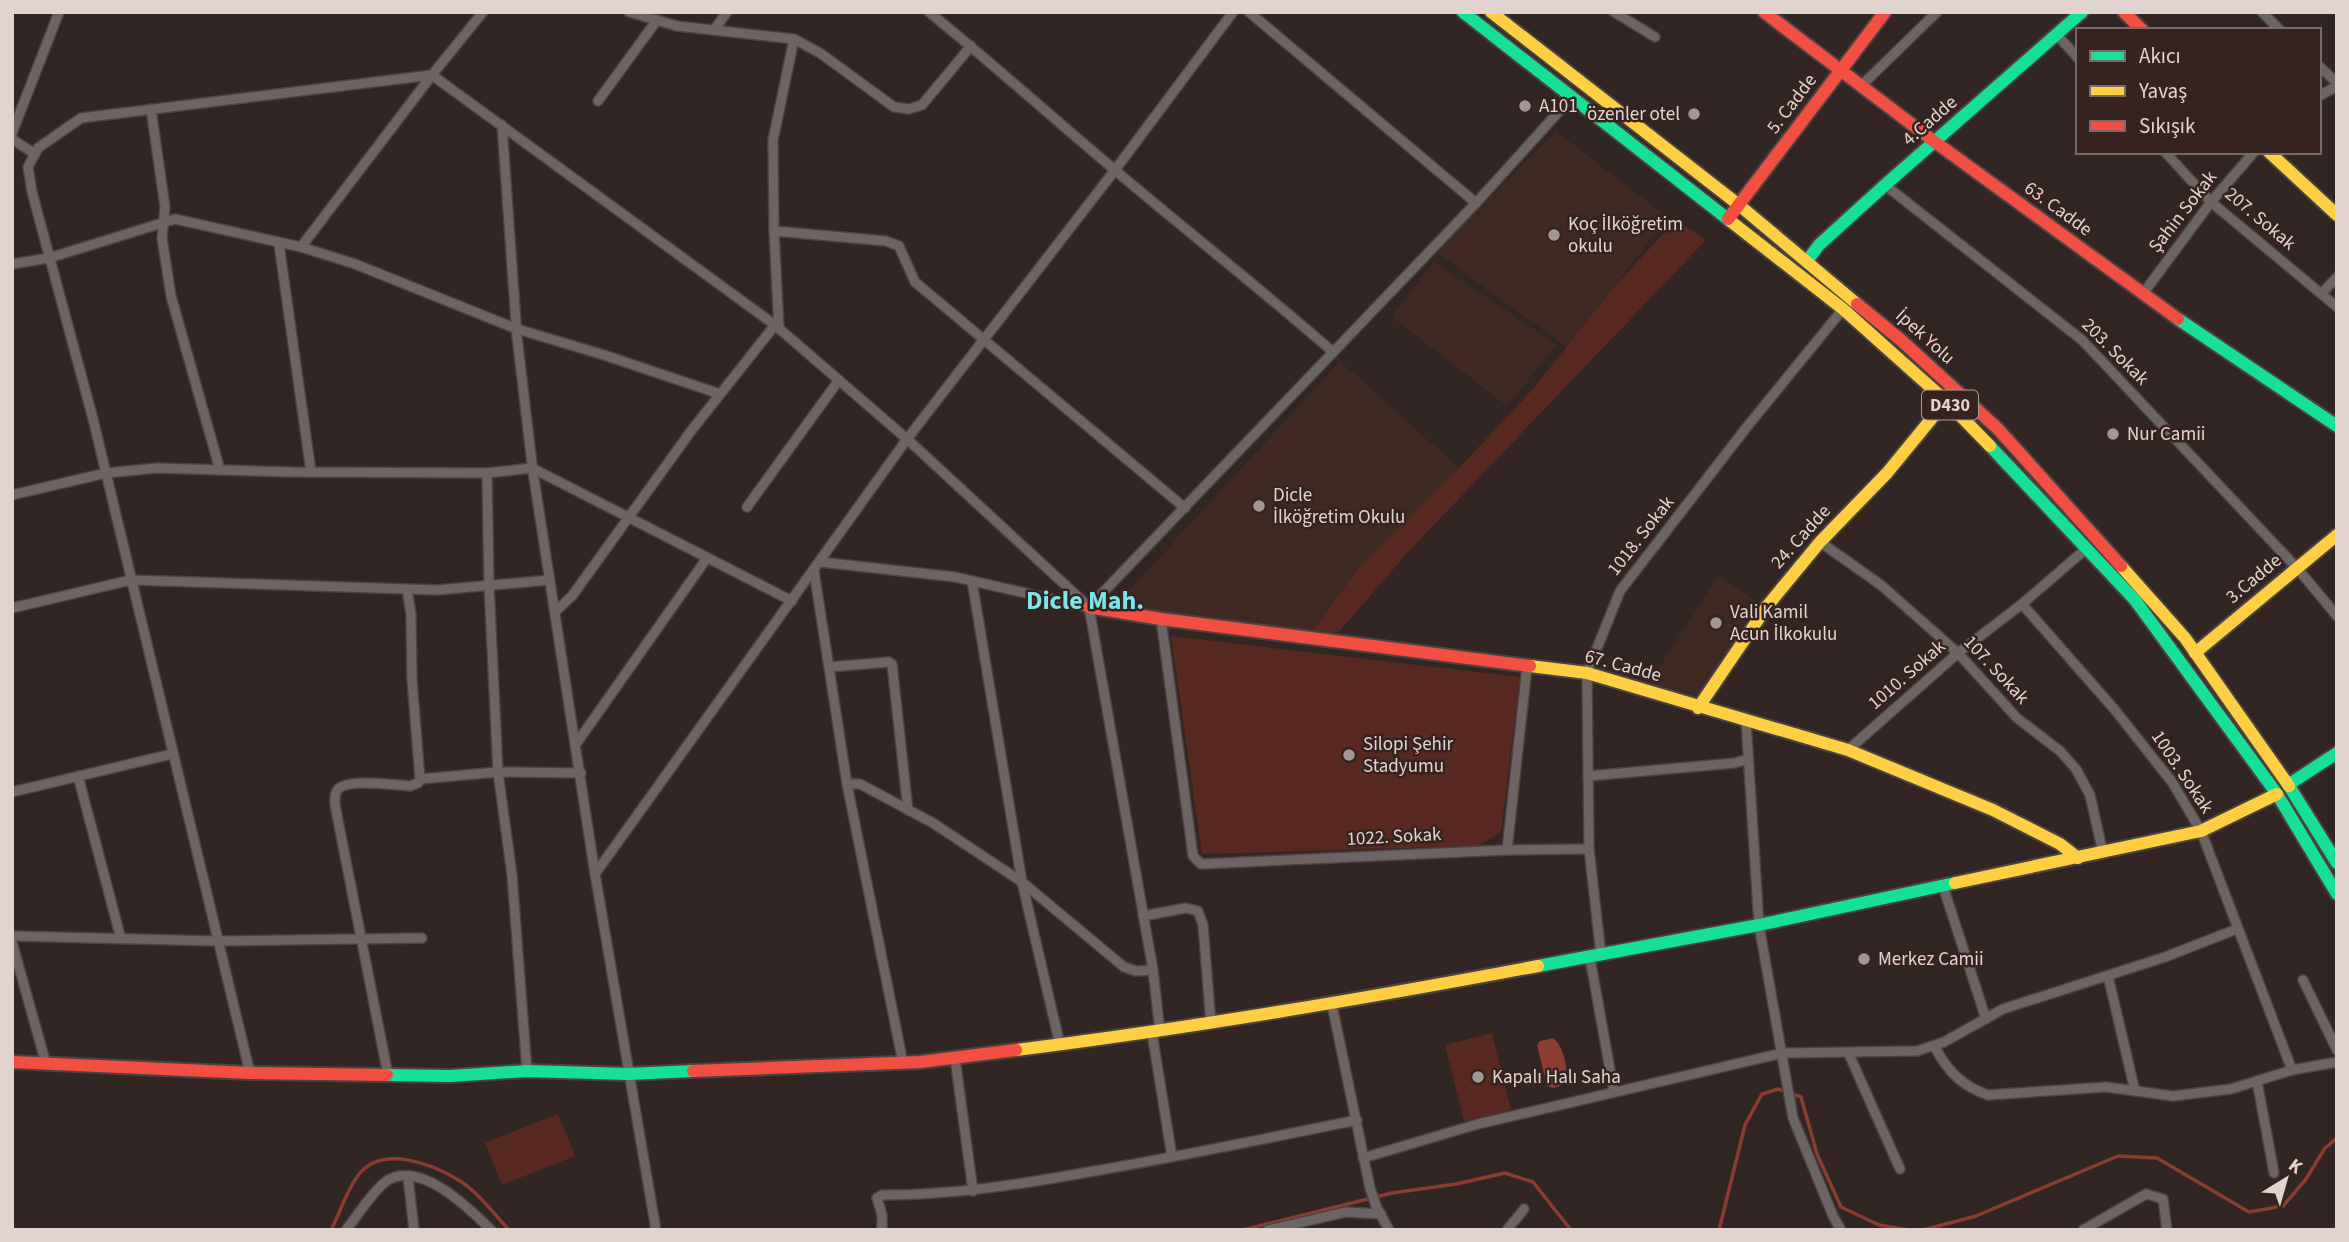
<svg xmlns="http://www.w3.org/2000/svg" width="2349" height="1242" font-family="'Source Sans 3',sans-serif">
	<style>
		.built { fill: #402823 }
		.green { fill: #572921 }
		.water { fill: #8b3d31 }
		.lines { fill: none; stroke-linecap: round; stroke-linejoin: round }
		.stream { stroke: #8b3d31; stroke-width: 3.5 }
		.street-casing { stroke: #4c4341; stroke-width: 12 }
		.fast-casing { stroke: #4c4341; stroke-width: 16 }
		.slow-casing { stroke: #4c4341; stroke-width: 16 }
		.jam-casing { stroke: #4c4341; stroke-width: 16 }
		.street { stroke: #6d6563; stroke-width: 9 }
		.fast { stroke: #16e098; stroke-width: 12 }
		.slow { stroke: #ffcf43; stroke-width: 12 }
		.jam { stroke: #f24e42; stroke-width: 12 }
		.poi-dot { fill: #a39694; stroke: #36231f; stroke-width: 2.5 }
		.labels { text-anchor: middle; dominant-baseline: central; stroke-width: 5; stroke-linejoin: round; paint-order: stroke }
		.shield { fill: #36231f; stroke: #ad9e9b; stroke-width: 2 }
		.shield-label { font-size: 18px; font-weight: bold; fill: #e0d3d0 }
		.street-label { font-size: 19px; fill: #e0d3d0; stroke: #36231f }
		.poi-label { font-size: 19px; fill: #e0d3d0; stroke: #36231f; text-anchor: start }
		.district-label { font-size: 26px; font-weight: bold; fill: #7ae6eb; stroke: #36231f }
	</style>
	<rect width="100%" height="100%" fill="#312624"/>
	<!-- built -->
	<g class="built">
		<polygon points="1556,131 1667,217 1568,348 1436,252"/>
		<polygon points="1434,262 1557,345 1507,406 1392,317"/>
		<polygon points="1340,361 1459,468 1357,570 1308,637 1114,607"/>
		<polygon points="1719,575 1758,603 1699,696 1694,698 1649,683"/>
	</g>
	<!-- green -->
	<g class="green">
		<polygon points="1676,220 1706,240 1408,552 1339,632 1308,637 1357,570 1459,468 1533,389 1613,288"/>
		<polygon points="1171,636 1520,677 1501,832 1478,846 1202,854"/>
		<polygon points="1492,1033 1511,1110 1464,1121 1445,1045"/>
		<polygon points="558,1114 575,1156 502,1185 485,1143"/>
	</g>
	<!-- water -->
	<path class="water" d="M 1553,1038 C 1564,1046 1569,1071 1565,1084 L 1553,1088 L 1547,1086 L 1546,1082 L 1537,1045 L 1540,1041 Z"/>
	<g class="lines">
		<!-- stream -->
		<g class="stream">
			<path d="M 331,1230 C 340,1213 346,1192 357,1177 C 380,1143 433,1164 460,1181 C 478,1192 494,1214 509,1230"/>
			<polyline points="1243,1230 1392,1193 1456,1184 1505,1173 1533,1182 1571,1230"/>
			<polyline points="1719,1230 1745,1125 1762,1094 1778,1089 1801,1097 1817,1154 1841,1207 1879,1225 1909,1230"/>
			<polyline points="1923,1230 1976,1216 2118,1156 2157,1158 2249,1212 2283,1206 2306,1179 2325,1148 2337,1138"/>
		</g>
		<!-- street casing -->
		<g class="street-casing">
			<g id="street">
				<polyline points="629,12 677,26 794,39 820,53 894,107 909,109 922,105 971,46"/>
				<path d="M 929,12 C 993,64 1053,118 1116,171 C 1188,232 1262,290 1333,352"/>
				<polyline points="1249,12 1476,203"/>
				<polyline points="1614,12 1655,37"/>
				<polyline points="2262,12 2280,30"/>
				<polyline points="714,30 727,12"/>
				<polyline points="2057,35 2078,58"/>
				<polyline points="2319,66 2337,83"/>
				<polyline points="1861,86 1937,12"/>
				<polyline points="2319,96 2337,86"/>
				<polyline points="598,101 657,20"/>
				<polyline points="151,109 165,207 162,238 171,296 220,470"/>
				<polyline points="502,125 517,337 533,472 595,874 656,1230"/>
				<polyline points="12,133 59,12"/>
				<polyline points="12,139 35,154"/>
				<polyline points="2165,152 2211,202 2337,307"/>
				<polyline points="1885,185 2082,340 2297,568 2337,616"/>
				<polyline points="774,231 886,241 899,246 915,282 1185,508"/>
				<polyline points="279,244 311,472"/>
				<polyline points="301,247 432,75 483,12"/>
				<polyline points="12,264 49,258 175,219 301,247 355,264 517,329 604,355 720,394"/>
				<polyline points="2321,294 2337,277"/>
				<polyline points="2142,295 2211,202 2254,152"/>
				<polyline points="779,329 774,231 773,140 794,39"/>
				<polyline points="487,473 489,586 498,772 512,875 527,1071"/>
				<polyline points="12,495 106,473 157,468 291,472 487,473 532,468 792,601"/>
				<polyline points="747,507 839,380"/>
				<polyline points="1820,542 1881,585 1958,653 2017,718 2060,751 2076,769 2090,795 2103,853"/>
				<polyline points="820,562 955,577 1087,607"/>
				<polyline points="814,571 847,784 903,1063"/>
				<polyline points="972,581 1022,882 1060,1045"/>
				<polyline points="2022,604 2115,710 2172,782 2201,831 2292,1070"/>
				<polyline points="1089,607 1476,203 1573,96"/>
				<polyline points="12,608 131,580 437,590 550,580"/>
				<polyline points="555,612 572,596 691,431 775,325"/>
				<polyline points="1161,619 1193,856 1201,864 1507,850 1589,849"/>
				<polyline points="829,667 889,662 892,664 908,810"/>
				<polyline points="1746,721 1759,925 1793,1118 1833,1216 1841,1230"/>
				<polyline points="576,744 707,558"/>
				<polyline points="1848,750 1958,653 2022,604 2087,548"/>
				<polyline points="78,776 121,939"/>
				<polyline points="1588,776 1735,763 1748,759"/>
				<polyline points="420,779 498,772 581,773"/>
				<polyline points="847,784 860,784 933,823 1022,882 1124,967 1136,971 1153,970"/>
				<polyline points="12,792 172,754"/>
				<polyline points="1507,850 1527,667"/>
				<polyline points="595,874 907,439 1115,170 1233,12"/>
				<polyline points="1943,886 1986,1019"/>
				<polyline points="1143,916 1186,908 1198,911 1203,925 1211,1024"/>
				<polyline points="12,936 217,941 422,938"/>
				<polyline points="12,942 46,1064"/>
				<polyline points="1601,955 1589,849 1587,673 1620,591 1746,428 1843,309"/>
				<polyline points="1590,958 1614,1092"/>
				<polyline points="2108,976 2135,1091"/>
				<polyline points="2303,980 2337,1050"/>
				<polyline points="1332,1005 1370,1188 1376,1206 1389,1230"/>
				<polyline points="1152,1033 1172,1157"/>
				<path d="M 1934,1046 C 1948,1071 1960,1085 1988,1095 L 2106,1087 L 2173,1096 L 2231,1089 L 2292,1070 L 2337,1062"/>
				<polyline points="1848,1052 1900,1169"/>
				<polyline points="955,1058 973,1191"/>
				<polyline points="250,1073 93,419 32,192 28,167 38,148 81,118 432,75 775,325 907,439 1089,607 1153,970 1160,1032"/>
				<path d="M 388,1075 L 335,805 C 335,799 334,794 338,789 C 349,778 394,785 410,786 L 418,783 L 420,779 L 412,680 L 411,614 L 407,589"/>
				<polyline points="2257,1081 2274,1173"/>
				<polyline points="1363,1158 1478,1124 1783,1053 1917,1051 1944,1042 2003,1009 2165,957 2237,929"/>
				<polyline points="408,1177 414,1230"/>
				<path d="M 346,1230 C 358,1215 370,1195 384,1183 C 417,1156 470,1209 491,1230"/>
				<path d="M 882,1230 L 882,1215 L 877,1198 L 882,1195 C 954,1195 1023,1184 1094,1171 C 1182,1156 1269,1138 1357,1120"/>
				<polyline points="1268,1230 1346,1212 1381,1214"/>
				<polyline points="1507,1230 1524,1209"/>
				<polyline points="2083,1230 2146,1194 2163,1199 2167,1230"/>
			</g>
		</g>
		<!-- fast casing -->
		<g class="fast-casing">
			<g id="fast">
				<polyline points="1463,12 1729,220"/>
				<polyline points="1807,261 1819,245 1885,185 2082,12"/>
				<polyline points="2178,319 2337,426"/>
				<polyline points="1990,446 2135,600 2277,794 2337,894"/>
				<polyline points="2288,785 2337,753"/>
				<polyline points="2289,786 2337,863"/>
				<polyline points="1538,966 1759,925 1955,883"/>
				<polyline points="387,1075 450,1076 527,1071 628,1074 693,1071"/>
			</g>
		</g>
		<!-- slow casing -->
		<g class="slow-casing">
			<g id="slow">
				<polyline points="1491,12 1739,205 1857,304"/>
				<polyline points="2269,152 2337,215"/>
				<polyline points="1729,220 1843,309 1946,401 1990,446"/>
				<polyline points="2121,566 2185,638 2289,786"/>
				<polyline points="2195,653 2337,535"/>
				<polyline points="1530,666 1587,673 1848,750 1993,810 2060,844 2078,858"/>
				<polyline points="1698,708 1768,605 1820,542 1887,473 1946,401"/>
				<polyline points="1955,883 2201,831 2277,794"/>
				<path d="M 1016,1050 C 1192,1028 1363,999 1538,966"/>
			</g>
		</g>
		<!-- jam casing -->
		<g class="jam-casing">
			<g id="jam">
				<polyline points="1764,12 1935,142 2178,319"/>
				<polyline points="2124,12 2142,30"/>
				<polyline points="1728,219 1885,12"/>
				<polyline points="1857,304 1902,341 1998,429 2121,566"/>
				<polyline points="1089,607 1161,619 1530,666"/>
				<polyline points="12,1062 250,1073 387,1075"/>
				<polyline points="693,1071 920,1062 1016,1050"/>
			</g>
		</g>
		<!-- street -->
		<use href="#street" class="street"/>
		<!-- fast -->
		<use href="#fast" class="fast"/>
		<!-- slow -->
		<use href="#slow" class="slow"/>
		<!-- jam -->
		<use href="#jam" class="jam"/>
	</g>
	<!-- markers -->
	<g class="poi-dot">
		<circle cx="1525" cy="106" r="7"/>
		<circle cx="1694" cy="114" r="7"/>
		<circle cx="1554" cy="235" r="7"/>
		<circle cx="2113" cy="434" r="7"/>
		<circle cx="1259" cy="506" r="7"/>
		<circle cx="1716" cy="623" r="7"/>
		<circle cx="1349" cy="755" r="7"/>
		<circle cx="1864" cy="959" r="7"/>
		<circle cx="1478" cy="1077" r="7"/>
	</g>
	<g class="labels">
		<!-- shield labels -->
		<rect class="shield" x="1922" y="390.5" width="56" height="29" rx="5"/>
		<g class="shield-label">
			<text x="1950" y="405">D430</text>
		</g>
		<!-- street labels -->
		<g class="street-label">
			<text transform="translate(1792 104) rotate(-53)">5. Cadde</text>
			<text transform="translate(1930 121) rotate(-41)">4.Cadde</text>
			<text transform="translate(2058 209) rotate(36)">63. Cadde</text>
			<text transform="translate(2183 212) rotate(-52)">Şahin Sokak</text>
			<text transform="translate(2260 219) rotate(40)">207. Sokak</text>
			<text transform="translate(1925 337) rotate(42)">İpek Yolu</text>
			<text transform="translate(2115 352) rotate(45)">203. Sokak</text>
			<text transform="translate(1641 536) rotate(-52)">1018. Sokak</text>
			<text transform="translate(1801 537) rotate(-48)">24. Cadde</text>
			<text transform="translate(2254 579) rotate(-40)">3.Cadde</text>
			<text transform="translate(1623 666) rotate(15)">67. Cadde</text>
			<text transform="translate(1996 670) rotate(47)">107. Sokak</text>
			<text transform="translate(1907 675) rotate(-41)">1010. Sokak</text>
			<text transform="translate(2182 772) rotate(56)">1003. Sokak</text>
			<text transform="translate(1394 837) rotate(-3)">1022. Sokak</text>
		</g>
		<!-- poi labels -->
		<g class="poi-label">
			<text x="1539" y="106">A101</text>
			<text x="1680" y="114" text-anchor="end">özenler otel</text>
			<text x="1568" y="224">Koç İlköğretim<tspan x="1568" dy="22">okulu</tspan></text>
			<text x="2127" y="434">Nur Camii</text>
			<text x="1273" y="495">Dicle<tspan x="1273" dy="22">İlköğretim Okulu</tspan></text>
			<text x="1730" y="612">Vali Kamil<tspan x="1730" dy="22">Acun İlkokulu</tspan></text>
			<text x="1363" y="744">Silopi Şehir<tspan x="1363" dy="22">Stadyumu</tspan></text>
			<text x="1878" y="959">Merkez Camii</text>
			<text x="1492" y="1077">Kapalı Halı Saha</text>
		</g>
		<!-- district labels -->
		<g class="district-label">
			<text x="1085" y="600">Dicle Mah.</text>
		</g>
	</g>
	<!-- border -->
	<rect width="2349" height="1242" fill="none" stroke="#e0d3d0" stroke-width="28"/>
	<!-- legend -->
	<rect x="2076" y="28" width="245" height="126" fill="#36231f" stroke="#7a6966" stroke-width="2"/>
	<rect x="2090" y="51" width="35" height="10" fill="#16e098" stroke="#7a6966" stroke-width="2"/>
	<text x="2139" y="63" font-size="21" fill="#e0d3d0">Akıcı</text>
	<rect x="2090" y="86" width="35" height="10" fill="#ffcf43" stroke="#7a6966" stroke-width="2"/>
	<text x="2139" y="98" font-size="21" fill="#e0d3d0">Yavaş</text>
	<rect x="2090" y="121" width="35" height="10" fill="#f24e42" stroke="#7a6966" stroke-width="2"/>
	<text x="2139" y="133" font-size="21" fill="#e0d3d0">Sıkışık</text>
	<!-- north arrow -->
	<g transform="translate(2286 1179) rotate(37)" stroke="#36231f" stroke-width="5" paint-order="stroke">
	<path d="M0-5L12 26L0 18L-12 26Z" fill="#e0d3d0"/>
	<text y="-10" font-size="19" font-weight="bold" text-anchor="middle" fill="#e0d3d0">K</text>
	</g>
</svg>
